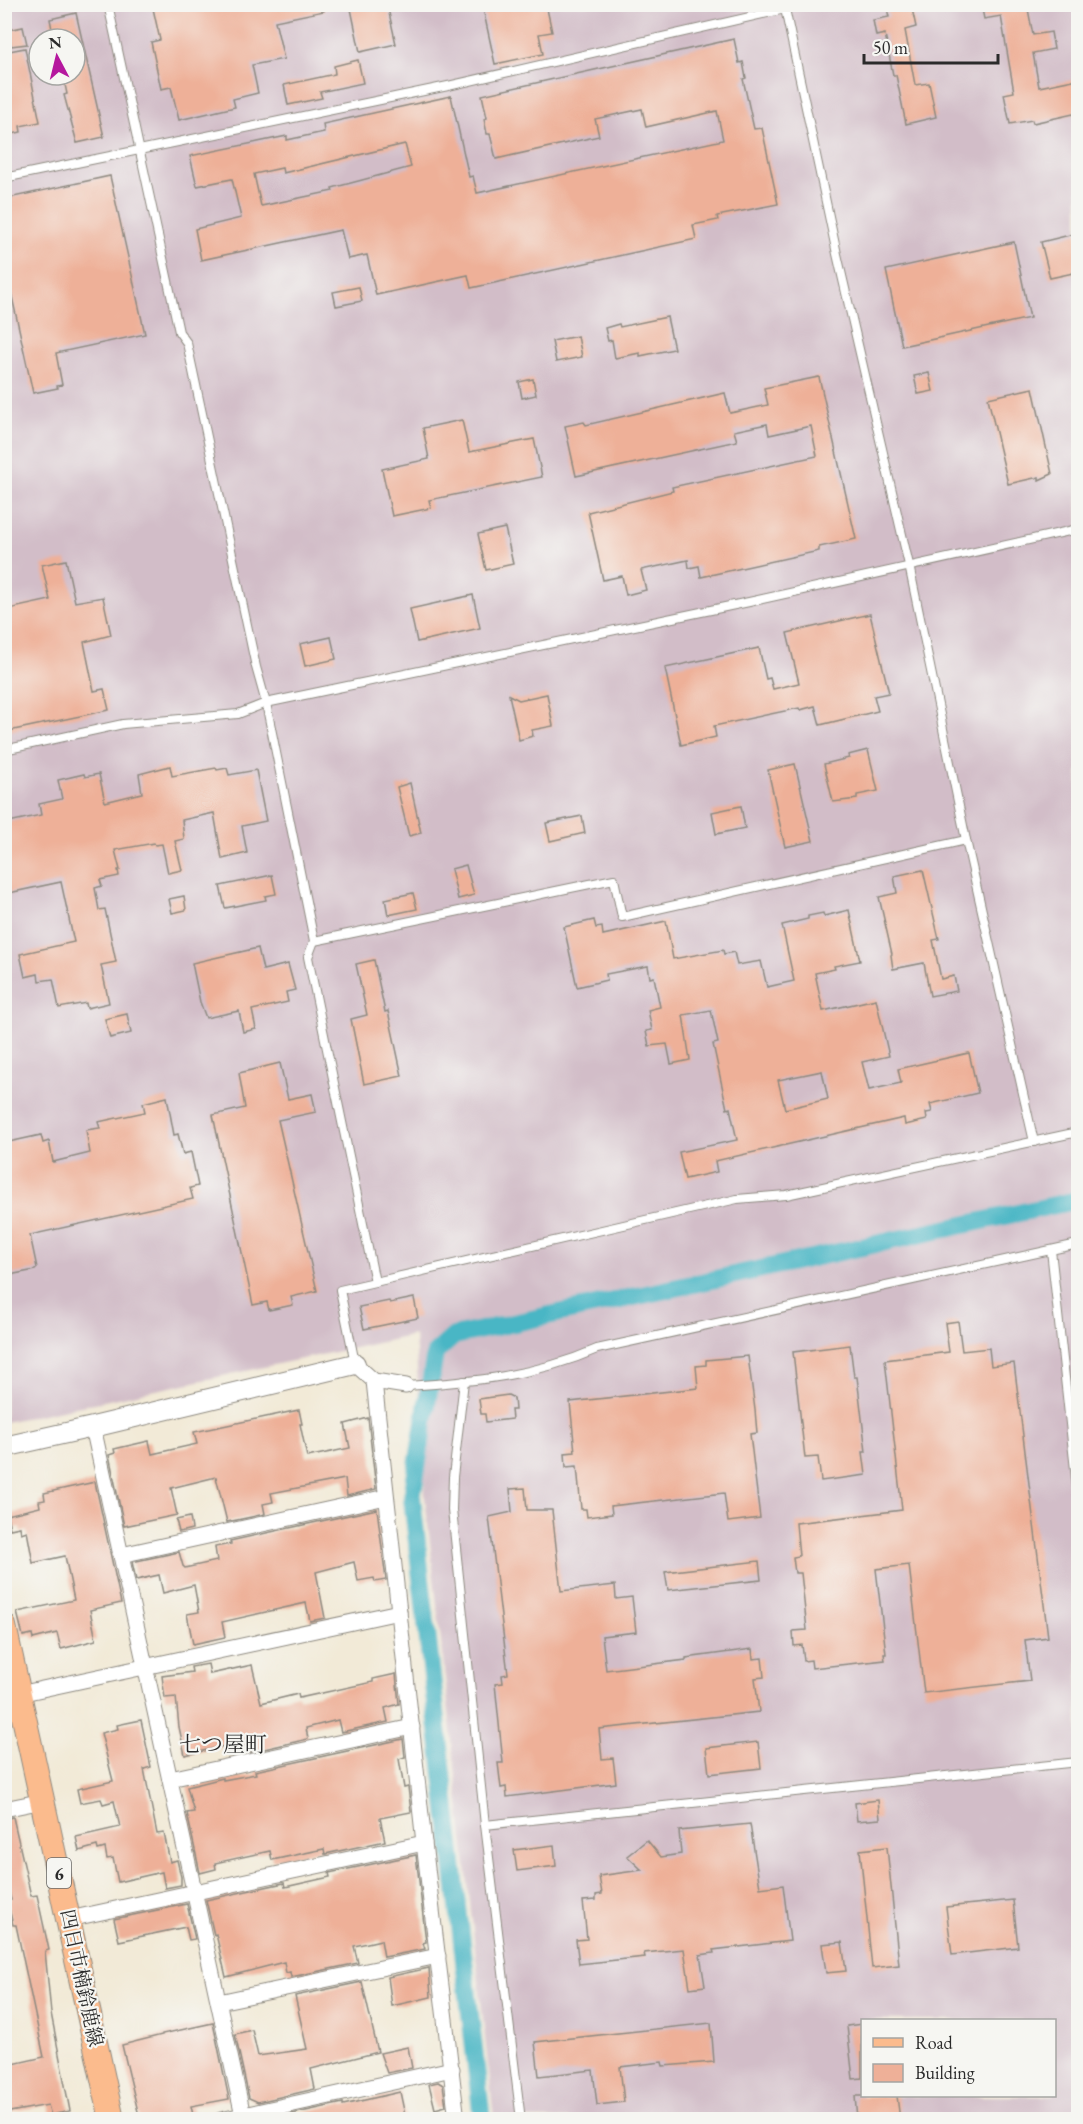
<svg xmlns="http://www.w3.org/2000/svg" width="1083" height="2124" font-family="'EB Garamond','Noto Serif JP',serif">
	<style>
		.industrial { fill: #d2bdc8; fill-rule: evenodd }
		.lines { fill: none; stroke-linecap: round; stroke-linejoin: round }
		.canal { stroke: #49b6c5; stroke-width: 18 }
		.building { fill: #eeb098; fill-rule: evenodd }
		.service-casing { stroke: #8e8a81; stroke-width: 10 }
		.minor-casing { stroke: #8e8a81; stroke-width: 17 }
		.tertiary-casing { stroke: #8e8a81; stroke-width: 22 }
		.primary-casing { stroke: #8e8a81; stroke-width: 26 }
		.service { stroke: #fff; stroke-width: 8 }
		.minor { stroke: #fff; stroke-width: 15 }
		.tertiary { stroke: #fff; stroke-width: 20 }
		.primary { stroke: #fbbb8d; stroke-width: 24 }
		.labels { text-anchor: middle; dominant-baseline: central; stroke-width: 4.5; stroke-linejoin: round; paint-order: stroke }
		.shield { fill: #f6f6f2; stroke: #686867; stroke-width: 1.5 }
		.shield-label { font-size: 18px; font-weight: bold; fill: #2b2b2b }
		.street-label { font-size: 20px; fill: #2b2b2b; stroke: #f6f6f2 }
		.quarter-label { font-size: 22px; fill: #2b2b2b; stroke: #f6f6f2 }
	</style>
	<rect width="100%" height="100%" fill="#f6f6f2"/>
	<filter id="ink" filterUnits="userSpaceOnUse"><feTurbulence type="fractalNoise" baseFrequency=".0167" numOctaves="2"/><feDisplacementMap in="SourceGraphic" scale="12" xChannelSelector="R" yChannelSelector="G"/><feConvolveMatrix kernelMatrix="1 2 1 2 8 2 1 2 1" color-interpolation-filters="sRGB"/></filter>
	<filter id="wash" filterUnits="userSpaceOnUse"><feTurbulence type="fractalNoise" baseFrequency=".008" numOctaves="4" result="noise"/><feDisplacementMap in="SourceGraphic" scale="24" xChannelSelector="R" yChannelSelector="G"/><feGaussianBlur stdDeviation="1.35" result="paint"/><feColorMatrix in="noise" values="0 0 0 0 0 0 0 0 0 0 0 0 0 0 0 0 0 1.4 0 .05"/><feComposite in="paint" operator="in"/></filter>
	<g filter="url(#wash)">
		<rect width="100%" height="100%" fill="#f2ead7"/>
		<!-- industrial -->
		<path class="industrial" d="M 4,5 L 1078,5 L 1078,2119 L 494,2119 L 425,1498 L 415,1335 L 5,1422 ZM 39,39 L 75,39 L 75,75 L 39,75 ZM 862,2020 L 1054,2020 L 1054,2096 L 862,2096 Z"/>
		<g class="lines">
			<!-- canal -->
			<polyline class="canal" points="482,2120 412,1498 435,1353 454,1336 1078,1200"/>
		</g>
		<g id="blocks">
			<!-- building -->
			<g class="building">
				<polygon points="152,4 324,4 324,11 275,21 284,59 252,65 258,93 233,99 235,107 179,120 171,87 161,89 151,42 160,40"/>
				<polygon points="350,4 387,4 396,44 360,52"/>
				<polygon points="482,4 546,4 552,32 539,34 543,54 495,64"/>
				<polygon points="886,4 911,4 916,27 905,30 915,85 929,83 936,117 906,124 896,75 893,75 885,34 876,36 873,20 889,17"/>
				<polygon points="981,4 1027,4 1033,35 1051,32 1054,49 1033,53 1039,87 1078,79 1078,113 1033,123 1032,120 1010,124 1004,94 1014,92 1001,16 984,19"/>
				<polygon points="76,13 104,137 77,143 64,95 67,94 63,75 75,75 75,39 54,39 50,19"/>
				<polygon points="23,27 27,44 11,46 8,30"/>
				<path d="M 734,39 L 739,63 L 743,62 L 746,78 L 743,79 L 754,129 L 762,128 L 778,204 L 717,216 L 718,220 L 693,225 L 696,239 L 471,288 L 468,275 L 376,295 L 367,255 L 348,259 L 341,230 L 201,260 L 195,229 L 241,218 L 232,179 L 197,186 L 190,156 L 287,136 L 287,140 L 324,132 L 323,124 L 451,96 L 469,177 L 473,176 L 477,193 L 723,140 L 717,111 L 646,127 L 642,109 L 595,119 L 599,136 L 496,159 L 490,134 L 487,134 L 484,119 L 487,118 L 482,95 ZM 405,144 L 411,167 L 332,188 L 333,191 L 261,206 L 254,174 L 282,168 L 283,173 Z"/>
				<polygon points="25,48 40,122 20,126 21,132 4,136 4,52"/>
				<polygon points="358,60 363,83 320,92 322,98 288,105 284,85 335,74 334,66"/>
				<polygon points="110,176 145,334 56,353 62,385 57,386 58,388 33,393 4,260 4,199"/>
				<polygon points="1078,233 1078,272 1050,278 1041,242"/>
				<polygon points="1014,242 1030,318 902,346 886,270"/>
				<polygon points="359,287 362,301 336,306 333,292"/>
				<polygon points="667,317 674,349 640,356 640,353 615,358 612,340 608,341 605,328 619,324 620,327"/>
				<polygon points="578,336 582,357 556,362 552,341"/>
				<polygon points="929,373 933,391 918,394 914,376"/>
				<polygon points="819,377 856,539 819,547 819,551 701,577 699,566 689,568 688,560 641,570 646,590 626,595 622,576 603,580 588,512 673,491 672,487 817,456 811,426 769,435 767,424 734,431 737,441 576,476 565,426 584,422 586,425 725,393 730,413 768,405 764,388"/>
				<polygon points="533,379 536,395 522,398 519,382"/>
				<polygon points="1033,388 1052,474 1039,480 1039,477 1008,484 988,398"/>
				<polygon points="462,420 469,452 534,439 542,477 429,500 431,508 392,516 382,469 429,459 423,428"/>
				<polygon points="505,528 513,564 486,570 478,534"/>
				<polygon points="66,560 75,602 103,597 111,635 84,642 94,691 104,689 109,710 4,732 4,610 50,600 42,565"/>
				<polygon points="473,595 480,628 417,642 410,609"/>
				<polygon points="870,614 889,693 874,696 878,711 820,725 815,706 800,710 799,708 714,726 716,737 681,745 665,668 759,648 766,679 770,678 773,689 799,683 787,633"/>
				<polygon points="331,637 336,659 305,666 300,644"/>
				<polygon points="547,694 553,726 532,730 533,736 519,740 509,695 519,700"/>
				<polygon points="868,750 878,791 857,795 857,799 833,802 824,764 849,758 848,755"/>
				<polygon points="795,764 813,841 785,847 768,770"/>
				<polygon points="170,766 172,776 216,768 217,770 227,768 229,775 256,770 266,821 242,826 247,853 222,859 214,813 182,820 184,839 175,841 182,870 168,873 162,844 155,845 154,843 115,850 120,870 118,870 119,876 100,880 102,886 95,888 99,910 105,909 116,962 101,965 109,1003 87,1008 86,1003 59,1008 53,979 39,981 38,974 25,977 20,954 74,942 61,882 4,894 4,823 41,815 39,804 62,799 58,780 84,774 85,777 99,774 105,802 142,793 139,774"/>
				<polygon points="410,783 421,833 409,836 397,787"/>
				<polygon points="741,806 745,828 716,834 712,812"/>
				<polygon points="582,816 585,833 550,841 546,823"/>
				<polygon points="466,865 474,895 458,899 451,869"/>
				<polygon points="923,870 939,939 933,940 941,979 954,976 957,991 930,996 924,963 893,969 891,955 892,954 879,897 897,893 894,876"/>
				<polygon points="272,875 276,894 265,896 266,900 225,908 220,886"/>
				<polygon points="413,893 417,909 388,915 385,899"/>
				<polygon points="184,896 186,910 172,913 169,899"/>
				<path d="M 849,910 L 860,961 L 834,966 L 835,969 L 815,973 L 823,1011 L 876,999 L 889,1056 L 862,1062 L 869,1090 L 901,1083 L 898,1069 L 969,1053 L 978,1093 L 930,1104 L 932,1112 L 926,1113 L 927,1120 L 905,1125 L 904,1118 L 715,1161 L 717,1172 L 685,1179 L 679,1152 L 737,1140 L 730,1108 L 727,1109 L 713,1044 L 718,1043 L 711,1010 L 683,1015 L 690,1060 L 671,1064 L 667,1044 L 649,1046 L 646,1031 L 652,1030 L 648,1010 L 660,1007 L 654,977 L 650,978 L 648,966 L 606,974 L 607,980 L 577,987 L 564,927 L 594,920 L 596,928 L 602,927 L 603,935 L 666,921 L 673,959 L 723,950 L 724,954 L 734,952 L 737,965 L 761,961 L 767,987 L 794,981 L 782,925 L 808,919 L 808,916 L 823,913 L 824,916 ZM 822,1071 L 828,1099 L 785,1109 L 778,1080 Z"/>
				<polygon points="258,948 263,970 288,964 295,990 286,992 288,1002 252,1010 256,1029 243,1032 239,1011 206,1018 200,1002 192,963"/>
				<polygon points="374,960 385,1012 388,1011 402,1076 364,1084 351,1019 367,1015 356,964"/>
				<polygon points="127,1014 131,1033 110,1038 105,1019"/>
				<polygon points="280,1063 288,1099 312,1094 316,1112 278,1120 317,1291 291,1297 293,1305 269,1310 267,1302 253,1305 213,1115 245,1108 239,1073"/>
				<polygon points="167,1097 174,1135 178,1134 183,1154 191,1152 198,1186 190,1188 193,1199 30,1235 37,1268 35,1270 4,1276 4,1143 41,1135 43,1143 49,1141 53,1162 90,1153 86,1130 100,1128 98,1122 145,1112 143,1103"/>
				<polygon points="414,1298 418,1318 364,1329 359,1307 389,1301 390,1303"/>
				<polygon points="958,1321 962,1351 989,1348 991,1366 1014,1363 1048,1637 1025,1640 1030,1681 924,1693 909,1565 876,1569 886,1654 884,1654 885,1660 812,1668 811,1660 804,1661 802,1645 794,1646 793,1631 807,1630 801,1573 795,1573 793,1557 799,1556 796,1523 902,1510 885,1360 949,1352 945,1323"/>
				<polygon points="850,1345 854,1377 857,1377 866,1452 863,1452 866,1475 821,1481 818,1457 805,1458 793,1352"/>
				<polygon points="748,1356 755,1410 757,1433 750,1434 760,1518 728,1522 724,1493 611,1506 612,1514 587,1517 586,1509 581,1509 577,1466 566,1467 565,1453 575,1452 570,1402 698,1388 696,1366 706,1365 706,1360"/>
				<polygon points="508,1395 514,1398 515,1410 511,1410 512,1419 486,1422 485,1414 481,1414 479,1399"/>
				<polygon points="299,1410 302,1424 300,1424 307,1457 350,1448 345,1424 368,1418 376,1489 347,1496 345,1479 271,1493 273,1502 263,1504 265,1514 227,1522 216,1477 171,1488 177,1515 124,1526 109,1455 115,1453 114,1449 149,1441 152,1454 197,1444 194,1432"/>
				<polygon points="95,1482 121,1603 90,1610 96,1640 61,1649 57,1633 33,1639 32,1634 23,1636 17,1612 74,1600 65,1556 33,1563 27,1531 21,1533 20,1527 10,1529 7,1515 40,1507 39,1501 45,1500 44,1493"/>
				<polygon points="525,1488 527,1510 552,1510 561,1591 615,1585 616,1599 632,1597 636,1632 602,1636 606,1670 686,1660 686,1658 752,1649 753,1659 762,1658 764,1677 755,1678 759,1712 599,1729 602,1759 613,1758 616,1783 507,1797 506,1787 501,1788 498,1763 503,1763 495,1684 503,1683 502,1675 508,1674 489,1517 512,1512 510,1489"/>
				<polygon points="377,1509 386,1580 375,1582 374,1578 358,1581 354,1562 316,1572 325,1618 310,1621 306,1603 222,1622 225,1637 193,1644 187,1614 199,1612 194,1585 163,1593 159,1575 136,1580 132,1562 179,1552 183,1566 185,1568 217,1561 215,1547 231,1544 230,1541"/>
				<polygon points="190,1517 192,1529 179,1532 176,1520"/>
				<polygon points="759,1561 761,1580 668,1590 665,1572"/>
				<polygon points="208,1664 210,1674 252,1665 261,1703 298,1694 299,1698 373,1682 373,1679 396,1674 399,1704 385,1708 388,1722 341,1732 338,1720 306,1728 308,1739 251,1752 250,1745 226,1751 225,1746 185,1755 179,1727 176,1697 165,1698 162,1676 192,1672 191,1667"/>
				<polygon points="141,1720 151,1767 144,1769 157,1834 164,1833 170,1862 177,1860 181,1877 181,1885 165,1888 162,1872 118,1882 113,1858 107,1859 105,1848 98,1850 97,1846 79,1851 76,1837 120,1827 114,1801 103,1804 101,1799 80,1803 77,1789 113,1781 101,1733 118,1729 117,1725"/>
				<polygon points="403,1739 405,1757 399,1759 404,1788 408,1787 411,1812 380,1818 385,1841 325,1854 324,1849 272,1860 270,1851 215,1863 216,1869 200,1873 187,1813 194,1812 187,1787 223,1778 223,1780 256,1774 255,1771"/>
				<polygon points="758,1742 761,1768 709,1774 706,1748"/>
				<polygon points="878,1800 880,1819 857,1821 855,1803"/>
				<polygon points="13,1817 31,1896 37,1895 49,1950 45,1951 51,2013 70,2111 51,2115 48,2105 4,2113 4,2066 44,2057 16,1925 13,1925 7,1900 11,1900 4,1872 4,1819"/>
				<polygon points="750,1824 760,1888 783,1885 790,1941 713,1950 714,1953 700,1955 705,1986 690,1988 684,1949 644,1953 645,1957 579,1964 576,1940 587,1939 583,1901 596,1900 596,1895 602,1894 599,1876 642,1870 627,1856 647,1840 661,1857 681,1854 679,1831"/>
				<polygon points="554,1845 556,1866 517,1871 514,1850"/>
				<polygon points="887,1847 899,1965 872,1968 860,1850"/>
				<polygon points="416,1855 426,1942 423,1943 425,1949 384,1957 381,1940 354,1946 358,1963 291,1977 290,1972 286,1973 284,1962 226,1977 216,1934 214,1935 206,1900 284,1883 285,1887 330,1877 329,1873"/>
				<polygon points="1013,1900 1018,1947 952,1955 946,1907"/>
				<polygon points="187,1904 195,1939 189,1940 186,1927 119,1941 114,1919"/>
				<polygon points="842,1942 846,1971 826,1973 822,1944"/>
				<polygon points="429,1968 431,1997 392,2006 388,1977"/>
				<polygon points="362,1982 378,2052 311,2069 315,2089 258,2102 249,2098 235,2034 252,2030 258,2056 307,2049 295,1996"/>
				<polygon points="213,2023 229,2099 191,2106 193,2115 170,2120 140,2120 122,2045 162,2035 162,2034"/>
				<polygon points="711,2023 714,2062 663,2066 662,2062 620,2067 624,2102 597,2105 593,2070 539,2076 535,2042"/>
				<polygon points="862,2024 862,2078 853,2079 847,2026"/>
				<polygon points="408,2047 412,2068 387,2073 380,2053"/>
				<polygon points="438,2082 443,2085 446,2106 435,2109 429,2084"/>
				<polygon points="400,2092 406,2120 269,2119 343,2103 343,2105"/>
				<polygon points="855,2096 897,2096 900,2120 857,2120"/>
			</g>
		</g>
	</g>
	<g filter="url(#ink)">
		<use href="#blocks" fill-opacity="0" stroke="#8e8a81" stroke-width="1.5"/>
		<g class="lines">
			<!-- service casing -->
			<g class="service-casing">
				<g id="service">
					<polyline points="108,4 179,332 187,343 256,667 266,703 314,941 308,957 375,1282"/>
					<polyline points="784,4 837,254 909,565 966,840 1034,1142"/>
					<polyline points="4,178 448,86 785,9"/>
					<polyline points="4,750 123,724 238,714 266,703 749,602 1078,529"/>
					<polyline points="314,941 614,879 622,917 966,840"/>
					<polyline points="1051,1250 1078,1497"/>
					<polyline points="355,1363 340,1290 737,1199 786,1195 1078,1132"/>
					<polyline points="464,1381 453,1477 452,1510 485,1825 521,2120"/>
					<path d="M 406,1386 C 472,1382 536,1376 597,1349 L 1078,1244"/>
					<polyline points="485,1825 1078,1762"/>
				</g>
			</g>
			<!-- minor casing -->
			<g class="minor-casing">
				<g id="minor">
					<polyline points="355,1364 374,1381 406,1386"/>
					<polyline points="374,1381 424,1843 457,2120"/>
					<polyline points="93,1427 244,2120"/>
					<polyline points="121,1555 386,1497"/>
					<polyline points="19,1694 399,1612"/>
					<polyline points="170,1779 412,1727"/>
					<polyline points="4,1809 43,1801"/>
					<polyline points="69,1919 424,1843"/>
					<polyline points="219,2002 438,1956"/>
					<polyline points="221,2120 452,2069"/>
				</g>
			</g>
			<!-- tertiary casing -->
			<g class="tertiary-casing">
				<polyline id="tertiary" points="4,1447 93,1427 355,1364"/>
			</g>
			<!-- primary casing -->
			<g class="primary-casing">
				<polyline id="primary" points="4,1626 112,2120"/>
			</g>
			<!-- service -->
			<use href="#service" class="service"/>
			<!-- minor -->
			<use href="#minor" class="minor"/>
			<!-- tertiary -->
			<use href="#tertiary" class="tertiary"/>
			<!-- primary -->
			<use href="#primary" class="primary"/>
		</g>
	</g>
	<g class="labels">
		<!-- shield labels -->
		<rect class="shield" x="47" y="1858" width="24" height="30" rx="4.5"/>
		<g class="shield-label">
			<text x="59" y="1873">6</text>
		</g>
		<!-- street labels -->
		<g class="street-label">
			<text transform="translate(82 1978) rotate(78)">四日市楠鈴鹿線</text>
		</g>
		<!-- quarter labels -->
		<g class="quarter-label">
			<text x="223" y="1744">七つ屋町</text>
		</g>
	</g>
	<!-- margin -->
	<rect width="1083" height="2124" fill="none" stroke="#f6f6f2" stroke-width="24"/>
	<!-- legend -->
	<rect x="861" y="2019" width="195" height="78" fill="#f6f6f2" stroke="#a5a5a2" stroke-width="1.5"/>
	<rect x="873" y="2038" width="30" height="9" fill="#fbbb8d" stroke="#a5a5a2" stroke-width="1.5"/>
	<text x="915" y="2049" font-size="18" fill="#2b2b2b">Road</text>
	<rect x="873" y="2064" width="30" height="18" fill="#eeb098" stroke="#a5a5a2" stroke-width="1.5"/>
	<text x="915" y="2079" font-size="18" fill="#2b2b2b">Building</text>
	<!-- north arrow -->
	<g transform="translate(57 57) rotate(353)"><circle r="28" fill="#f6f6f2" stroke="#a5a5a2" stroke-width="1.5"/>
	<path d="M0-4.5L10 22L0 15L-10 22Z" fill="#b5179e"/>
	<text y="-9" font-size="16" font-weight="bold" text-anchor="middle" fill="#2b2b2b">N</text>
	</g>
	<!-- scale -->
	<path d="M864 54v9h134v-9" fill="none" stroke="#2b2b2b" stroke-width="3"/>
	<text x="873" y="54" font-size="18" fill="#2b2b2b" stroke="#f6f6f2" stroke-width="4.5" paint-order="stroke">50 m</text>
</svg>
